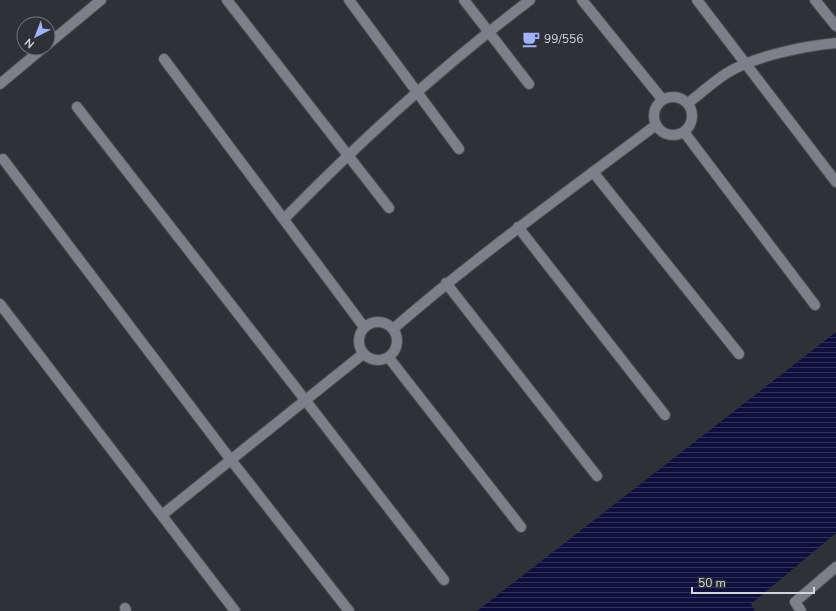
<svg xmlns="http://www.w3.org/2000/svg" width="836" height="611" font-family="'Nunito Sans',sans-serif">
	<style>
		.water { fill: url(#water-rules) }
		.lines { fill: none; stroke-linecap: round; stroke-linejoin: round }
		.minor-casing { stroke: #4c4e54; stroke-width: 12 }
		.minor { stroke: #7d7f89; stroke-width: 10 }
		.labels { text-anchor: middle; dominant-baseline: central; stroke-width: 4; stroke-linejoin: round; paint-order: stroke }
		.poi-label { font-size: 12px; fill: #d3d5da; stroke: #2f3139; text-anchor: start }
	</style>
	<defs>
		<pattern id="water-rules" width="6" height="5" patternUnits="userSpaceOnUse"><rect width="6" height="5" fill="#0f0f3e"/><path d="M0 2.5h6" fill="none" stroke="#313159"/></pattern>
	</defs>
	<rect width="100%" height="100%" fill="#2f3139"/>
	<!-- water -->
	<polygon class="water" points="836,332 836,533 751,604 755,611 477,611"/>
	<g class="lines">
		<!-- minor casing -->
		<g class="minor-casing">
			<g id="minor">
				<polyline points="227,0 389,208"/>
				<polyline points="349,0 459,149"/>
				<polyline points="464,0 529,84"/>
				<polyline points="582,0 662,99"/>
				<polyline points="697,0 836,182"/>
				<polyline points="815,0 836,26"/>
				<polyline points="48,44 101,0"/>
				<polyline points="164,59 364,327"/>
				<polyline points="0,84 43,48"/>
				<circle cx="673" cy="116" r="19"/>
				<path d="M 688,103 C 701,93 713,82 727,73 C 754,56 805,46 836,43"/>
				<polyline points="77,107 306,401 444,580"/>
				<polyline points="684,132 815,305"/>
				<polyline points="3,159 231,460 349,611"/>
				<polyline points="593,172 739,354"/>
				<path d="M 284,219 C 362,139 441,67 530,0"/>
				<polyline points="518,227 665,415"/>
				<polyline points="446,283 597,476"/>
				<polyline points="0,304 235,611"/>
				<circle cx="378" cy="341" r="19"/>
				<path d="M 393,329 C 477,256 567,192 656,125"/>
				<polyline points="389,358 521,527"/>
				<polyline points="162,515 363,354"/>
				<polyline points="125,608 126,611"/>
				<polyline points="801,611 795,602 836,567"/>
			</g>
		</g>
		<!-- minor -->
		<use href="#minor" class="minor"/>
	</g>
	<!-- icons -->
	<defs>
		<g id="cafe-bare" transform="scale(1.38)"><path d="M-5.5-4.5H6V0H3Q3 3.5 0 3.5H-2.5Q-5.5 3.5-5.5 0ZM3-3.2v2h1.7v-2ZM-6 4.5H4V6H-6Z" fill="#a3b2fd" stroke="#2f3139" stroke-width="2.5" paint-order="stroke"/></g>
	</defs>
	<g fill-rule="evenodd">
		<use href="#cafe-bare" x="531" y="39"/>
	</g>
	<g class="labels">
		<!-- poi labels -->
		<g class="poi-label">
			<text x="544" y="39">99/556</text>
		</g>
	</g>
	<!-- north arrow -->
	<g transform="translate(36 36) rotate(222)"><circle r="19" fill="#2f3139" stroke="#717379"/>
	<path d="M0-3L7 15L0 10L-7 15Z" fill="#a3b2fd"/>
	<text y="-6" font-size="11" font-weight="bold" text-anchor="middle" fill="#d3d5da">N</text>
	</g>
	<!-- scale -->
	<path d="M692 587v6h122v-6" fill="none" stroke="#d3d5da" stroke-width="2"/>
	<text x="698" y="587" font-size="12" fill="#d3d5da" stroke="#2f3139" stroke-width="3" paint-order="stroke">50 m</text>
</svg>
